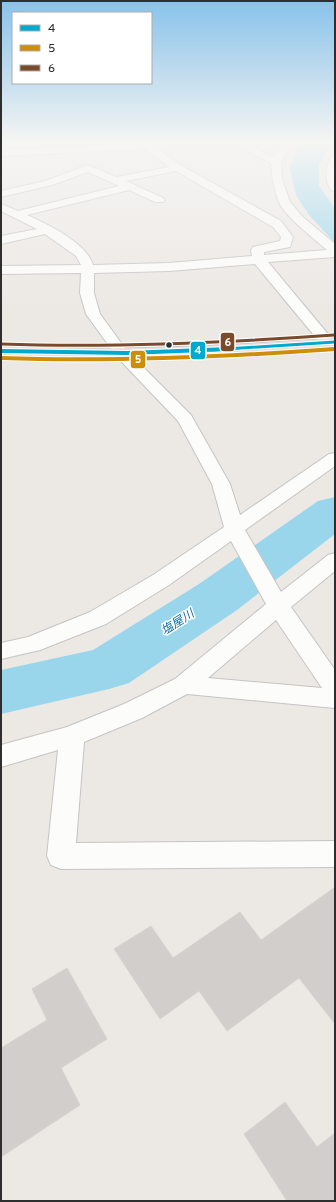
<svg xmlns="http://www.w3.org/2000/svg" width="336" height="1202" font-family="Overpass,'Noto Sans JP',sans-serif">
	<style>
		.water { fill: #99d6ec }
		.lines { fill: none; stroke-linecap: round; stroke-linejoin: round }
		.river { fill: #99d6ec; fill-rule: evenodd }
		.building { fill: #d1cecb; stroke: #d7d4d0 }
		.minor-casing { stroke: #c5c4c5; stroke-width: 2 }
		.highway-casing { stroke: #c6c5c4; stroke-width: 2 }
		.minor { fill: #fcfcfb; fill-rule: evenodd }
		.highway { fill: #eadfd6; fill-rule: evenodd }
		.bus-1-far1-casing { stroke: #fff; stroke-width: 5 }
		.bus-1-casing { stroke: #fff; stroke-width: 6 }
		.bus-2-far1-casing { stroke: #fff; stroke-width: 5 }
		.bus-2-casing { stroke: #fff; stroke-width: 6 }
		.bus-3-casing { stroke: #fff; stroke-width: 5 }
		.bus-1-far1 { stroke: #00a9ce; stroke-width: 3 }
		.bus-1 { stroke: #00a9ce; stroke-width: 4 }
		.bus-2-far1 { stroke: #cf8e09; stroke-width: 3 }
		.bus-2 { stroke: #cf8e09; stroke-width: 4 }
		.bus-3 { stroke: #7a4b2a; stroke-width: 3 }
		.bus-dot { fill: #2e2e2e; stroke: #fff; stroke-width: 1.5 }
		.labels { text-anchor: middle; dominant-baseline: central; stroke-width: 3; stroke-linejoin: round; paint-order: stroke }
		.water-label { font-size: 12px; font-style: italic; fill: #0d6fa3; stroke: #fff }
		.line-badge { stroke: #fff; stroke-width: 1.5 }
		.badge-label { font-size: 11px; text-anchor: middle; font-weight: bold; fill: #fff }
	</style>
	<rect width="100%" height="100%" fill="#ece8e4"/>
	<!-- water -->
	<polygon class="water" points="302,142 335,142 335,145 325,155 319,164 319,186 335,208 335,243 309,215 296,195 290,168 299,144"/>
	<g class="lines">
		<!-- river -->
		<polygon class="river" points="335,497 335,534 237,610 129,683 109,689 1,714 1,670 93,650 199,584 318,501"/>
	</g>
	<!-- building -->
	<g class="building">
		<polygon points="335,887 335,1024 299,978 227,1031 199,991 160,1019 114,949 151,926 173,958 240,912 261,940"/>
		<polygon points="67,968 107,1039 61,1068 80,1105 1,1157 1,1048 47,1020 32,989"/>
		<polygon points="285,1102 317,1147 335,1133 335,1201 287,1201 244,1134"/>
	</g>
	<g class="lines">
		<!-- minor casing -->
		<g class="minor-casing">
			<g id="minor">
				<path d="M 134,142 L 146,142 L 150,144 L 182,166 L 281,221 L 293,237 L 290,247 L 264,252 L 264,255 L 327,250 C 314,238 286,218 279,202 C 274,190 272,177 271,163 L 229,142 L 241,142 L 274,157 L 282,142 L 292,142 L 281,162 L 282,179 L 290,202 L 303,217 L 335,244 L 335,257 L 268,262 L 332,339 L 334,342 L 332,345 L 327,346 L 322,345 L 255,264 L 169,271 L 94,273 L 94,293 L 100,314 L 127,351 L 191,415 L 230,484 L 240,515 L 329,454 L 335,453 L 335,466 L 245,530 L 281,592 L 328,555 L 335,553 L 335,571 L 291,607 L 335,670 L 335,708 L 187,694 L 142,718 L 84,742 L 76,843 L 335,841 L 335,867 L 61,869 L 51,865 L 47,856 L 58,750 L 1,767 L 1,745 L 67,727 L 124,704 L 175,679 L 266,604 L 231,541 L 169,585 L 106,624 L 40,650 L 1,659 L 1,643 L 28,637 L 90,612 L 153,575 L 224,527 L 212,484 L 178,421 L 117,357 L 86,314 L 80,293 L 81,273 L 1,274 L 1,266 L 81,265 L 76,256 L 45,234 L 1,244 L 1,236 L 37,229 L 1,211 L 1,204 L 18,211 L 119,186 L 88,172 L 52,185 L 1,197 L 1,191 L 45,181 L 88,165 L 116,177 L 169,167 L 145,149 L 1,156 L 1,150 L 135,144 ZM 176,171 L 273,227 L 281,237 L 280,241 L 253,247 L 251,250 L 252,256 L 169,263 L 93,265 C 87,243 47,224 27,215 L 129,190 L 155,202 L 163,202 L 165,200 L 163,198 L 126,181 ZM 276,620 L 322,688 L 208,678 Z"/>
				<path d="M 335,155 L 335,191 L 331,190 C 324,180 326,169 330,158 Z"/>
			</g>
		</g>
		<!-- highway casing -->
		<g class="highway-casing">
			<path id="highway" d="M 335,338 L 335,346 C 224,355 113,362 1,356 L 1,346 C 113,352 224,346 335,338 Z"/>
		</g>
		<!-- minor -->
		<use href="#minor" class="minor"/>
		<!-- highway -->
		<use href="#highway" class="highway"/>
		<!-- bus-1-far1 casing -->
		<g class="bus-1-far1-casing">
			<polyline id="bus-1-far1" points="211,350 335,342"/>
		</g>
		<!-- bus-1 casing -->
		<g class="bus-1-casing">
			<polyline id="bus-1" points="1,351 127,353 229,349"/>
		</g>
		<!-- bus-2-far1 casing -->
		<g class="bus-2-far1-casing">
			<polyline id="bus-2-far1" points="322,350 335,349"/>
		</g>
		<!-- bus-2 casing -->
		<g class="bus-2-casing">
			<path id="bus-2" d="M 1,358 C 113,362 224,357 335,349"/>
		</g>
		<!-- bus-3 casing -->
		<g class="bus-3-casing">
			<path id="bus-3" d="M 1,344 C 112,348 223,343 334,335"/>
		</g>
		<!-- bus-1-far1 -->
		<use href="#bus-1-far1" class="bus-1-far1"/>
		<!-- bus-1 -->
		<use href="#bus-1" class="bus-1"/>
		<!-- bus-2-far1 -->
		<use href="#bus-2-far1" class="bus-2-far1"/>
		<!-- bus-2 -->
		<use href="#bus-2" class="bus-2"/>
		<!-- bus-3 -->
		<use href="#bus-3" class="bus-3"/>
	</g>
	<!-- sky -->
	<linearGradient id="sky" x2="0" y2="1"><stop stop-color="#88c2ea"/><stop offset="0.46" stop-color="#f6f5f3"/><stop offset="1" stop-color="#f6f5f3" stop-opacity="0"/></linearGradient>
	<rect width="336" height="310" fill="url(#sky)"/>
	<!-- markers -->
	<circle class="bus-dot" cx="169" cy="345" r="3.5"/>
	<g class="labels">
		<!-- water labels -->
		<g class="water-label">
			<text transform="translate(178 623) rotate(-33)">塩屋川</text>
		</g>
	</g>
	<g class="line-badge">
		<rect x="220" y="332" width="15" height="20" rx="4" fill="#7a4b2a"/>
		<rect x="190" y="341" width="16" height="19" rx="4" fill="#00a9ce"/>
		<rect x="130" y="350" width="16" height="19" rx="4" fill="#cf8e09"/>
	</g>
	<g class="badge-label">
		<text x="228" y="346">6</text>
		<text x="198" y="354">4</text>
		<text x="138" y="363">5</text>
	</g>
	<!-- border -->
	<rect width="336" height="1202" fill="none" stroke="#2e2e2e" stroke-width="4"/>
	<!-- legend -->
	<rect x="12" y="12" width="140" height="72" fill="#ffffff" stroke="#ababab"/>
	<rect x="20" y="25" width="20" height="6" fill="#00a9ce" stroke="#ababab"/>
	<text x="48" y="32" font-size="12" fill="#2e2e2e">4</text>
	<rect x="20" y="45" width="20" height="6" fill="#cf8e09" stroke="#ababab"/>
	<text x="48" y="52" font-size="12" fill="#2e2e2e">5</text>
	<rect x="20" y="65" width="20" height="6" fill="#7a4b2a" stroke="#ababab"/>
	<text x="48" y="72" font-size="12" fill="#2e2e2e">6</text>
</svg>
